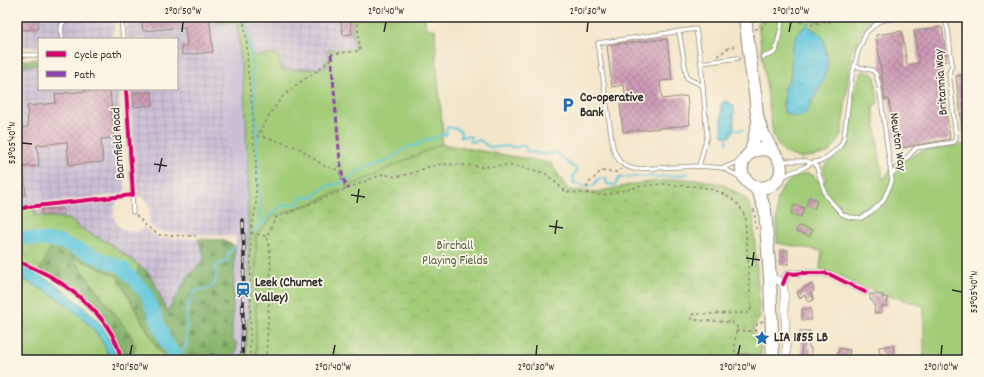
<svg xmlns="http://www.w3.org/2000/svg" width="984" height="377" font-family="Dekko,sans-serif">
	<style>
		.industrial { fill: url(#industrial-grid) }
		.railway { fill: #cbbfd5 }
		.green { fill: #a2cc78; stroke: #667c52 }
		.forest { fill: url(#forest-firs); stroke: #566e4a }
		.park { fill: url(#park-crowns); stroke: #667c52 }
		.water { fill: url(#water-ripples); stroke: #467984 }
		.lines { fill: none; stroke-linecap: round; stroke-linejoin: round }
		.stream { stroke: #61c7de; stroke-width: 2 }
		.river { stroke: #61c7de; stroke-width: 13 }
		.building { fill: url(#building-cross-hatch) }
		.service-casing { stroke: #8f887a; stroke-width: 5 }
		.minor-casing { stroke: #8f887a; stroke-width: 8 }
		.trunk-casing { stroke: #8f887a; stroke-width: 14 }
		.path { stroke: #8f887a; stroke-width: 1.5; stroke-dasharray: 3 3; stroke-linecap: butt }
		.service { stroke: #fff; stroke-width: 3.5 }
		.minor { stroke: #fff; stroke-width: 7 }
		.trunk { stroke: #fff; stroke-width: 12 }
		.rail-casing { stroke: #2b2b2b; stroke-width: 3.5 }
		.rail { stroke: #fcf5e5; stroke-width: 2; stroke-dasharray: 6; stroke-linecap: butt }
		.quiet { stroke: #8e44ad; stroke-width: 3; stroke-dasharray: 6 3; stroke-linecap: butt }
		.cycleway-casing { stroke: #fcf5e5; stroke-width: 6 }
		.cycleway { stroke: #d6006c; stroke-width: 4 }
		.ticks { fill: none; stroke: #2b2b2b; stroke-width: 1.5 }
		.labels { text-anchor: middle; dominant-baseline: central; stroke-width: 3.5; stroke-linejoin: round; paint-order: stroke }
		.street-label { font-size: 13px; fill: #2b2b2b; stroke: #fcf5e5 }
		.poi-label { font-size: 13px; font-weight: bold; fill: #2b2b2b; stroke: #fcf5e5; text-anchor: start }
		.park-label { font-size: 13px; fill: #4f5b42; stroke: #fcf5e5 }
		.neatline { fill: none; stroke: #2b2b2b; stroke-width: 1.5 }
		.ticks-label { font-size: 10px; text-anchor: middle; fill: #2b2b2b }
	</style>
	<defs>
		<pattern id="industrial-grid" width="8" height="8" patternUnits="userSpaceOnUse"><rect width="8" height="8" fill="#cbbfd5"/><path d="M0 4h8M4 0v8" fill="none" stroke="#aea4b7"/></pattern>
		<pattern id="forest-firs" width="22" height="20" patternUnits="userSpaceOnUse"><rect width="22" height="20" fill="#81b068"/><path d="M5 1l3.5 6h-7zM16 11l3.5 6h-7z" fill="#6a8f56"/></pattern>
		<pattern id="park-crowns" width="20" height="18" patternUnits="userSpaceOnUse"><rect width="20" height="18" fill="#a2cc78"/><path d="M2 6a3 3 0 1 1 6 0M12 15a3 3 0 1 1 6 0" fill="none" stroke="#8caf68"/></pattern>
		<pattern id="water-ripples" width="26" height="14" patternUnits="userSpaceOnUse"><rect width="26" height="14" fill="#61c7de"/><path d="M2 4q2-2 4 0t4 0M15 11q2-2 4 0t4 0" fill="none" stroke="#50a2b4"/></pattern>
		<pattern id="building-cross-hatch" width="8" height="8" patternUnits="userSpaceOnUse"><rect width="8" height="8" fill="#ce9bb6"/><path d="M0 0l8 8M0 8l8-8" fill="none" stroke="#a77f94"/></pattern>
	</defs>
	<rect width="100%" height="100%" fill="#fcf5e5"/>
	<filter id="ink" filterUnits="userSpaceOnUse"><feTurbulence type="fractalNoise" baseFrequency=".025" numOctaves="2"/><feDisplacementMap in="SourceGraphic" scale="8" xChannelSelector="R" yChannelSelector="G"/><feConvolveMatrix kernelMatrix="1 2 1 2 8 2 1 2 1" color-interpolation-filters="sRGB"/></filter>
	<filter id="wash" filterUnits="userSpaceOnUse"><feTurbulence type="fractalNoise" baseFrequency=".012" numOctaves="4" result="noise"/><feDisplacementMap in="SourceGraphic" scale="16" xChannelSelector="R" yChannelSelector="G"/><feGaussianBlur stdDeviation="0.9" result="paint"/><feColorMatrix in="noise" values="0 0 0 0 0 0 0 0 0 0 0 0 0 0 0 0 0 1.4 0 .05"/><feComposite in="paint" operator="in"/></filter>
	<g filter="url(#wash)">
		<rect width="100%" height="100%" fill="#f3e5c9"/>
		<!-- industrial -->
		<g class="industrial">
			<polygon points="17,17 114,17 115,22 112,37 109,39 39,39 39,47 17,47"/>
			<polygon points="126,17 217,17 218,24 236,236 205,235 160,232 148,224 150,217 150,209 148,203 144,198 137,195 130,89 177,89 177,39 127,39"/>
			<polygon points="243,17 351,17 354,48 326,68 282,70 278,54 251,56"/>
			<polygon points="39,65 39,89 118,89 125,189 123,194 17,206 17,67"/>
			<polygon points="120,198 116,203 114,209 113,215 115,221 118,226 123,230 129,232 136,232 144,228 158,238 198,239 205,258 188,277 167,313 158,290 149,273 109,243 85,231 68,219 35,215 34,209"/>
		</g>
		<!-- railway -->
		<polygon class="railway" points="237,22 246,113 249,291 246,360 235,360 237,344 232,339 236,236 218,24"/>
		<!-- green -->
		<g class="green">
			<polygon points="217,17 243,17 251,56 278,54 282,70 326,68 328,50 354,48 351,17 425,17 426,29 435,29 437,69 443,132 441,144 313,203 274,216 256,235 256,360 246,360 249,291 246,113 237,22 218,24"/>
			<polygon points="757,17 795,17 820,21 831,17 874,17 868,23 861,35 851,53 842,132 837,143 828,153 814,156 799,158 785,153 779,146 773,134"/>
			<path d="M 863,71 L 872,73 L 875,77 L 878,102 L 873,108 L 883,180 L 895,164 L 922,151 L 965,144 L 964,136 L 967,136 L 967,360 L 924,360 L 924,306 L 879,293 L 857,285 L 838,275 L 820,269 L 822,251 L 777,243 L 777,199 L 783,187 L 791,179 L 796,176 L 807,173 L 814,176 L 817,181 L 826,180 L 823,169 C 825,166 826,163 829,161 C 835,156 842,154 845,147 C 855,124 849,90 863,71 Z"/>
			<polygon points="71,255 117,276 158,350 168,360 126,360 136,348"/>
			<path d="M 17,276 C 50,292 86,312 104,345 C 107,350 108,355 109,360 L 17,360 Z"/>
		</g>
		<!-- forest -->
		<g class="forest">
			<polygon points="39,59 39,65 17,67 17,60"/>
			<path d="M 34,204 L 35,215 L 68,219 L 85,231 L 109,243 L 149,273 L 158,290 L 167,312 L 188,277 L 205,258 L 198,239 L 222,240 L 235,246 L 232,339 L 237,343 L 235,360 L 168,360 L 158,350 L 117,276 L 71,256 L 130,334 L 136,348 L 126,360 L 123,360 C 121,354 120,348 117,342 C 107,321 86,299 66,285 C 56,278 44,273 33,267 L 17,206 Z"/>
		</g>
		<!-- park -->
		<g class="park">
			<path d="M 441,144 L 551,163 L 568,190 L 597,192 L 639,183 L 682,179 L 701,180 L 724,185 L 737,193 L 748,201 L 753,215 L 760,318 C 750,328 751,337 761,347 L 761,360 L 256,360 L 256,235 L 274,216 L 313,203 Z"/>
			<polygon points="34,204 35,215 68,219 85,231 109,243 139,265 137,276 124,267 63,238 55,237 38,274 17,264 17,206"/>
		</g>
		<!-- water -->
		<g class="water">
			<polygon points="807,26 815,30 824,39 828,64 825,76 822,83 806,113 798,117 792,116 784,112 783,103 785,96 783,89 785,85 788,83 791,74 792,48 797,35 802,29"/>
			<path d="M 727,101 L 734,106 L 734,129 L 730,137 L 723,136 C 721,126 722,115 721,105 L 723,102 Z"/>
			<path d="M 17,264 L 38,274 L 63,289 L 91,313 L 104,328 L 111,340 L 119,360 L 109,360 C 108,355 107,350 104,345 C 86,313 49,292 17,276 Z"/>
		</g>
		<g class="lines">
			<!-- stream -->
			<g class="stream">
				<polyline points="245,17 252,59 257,136"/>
				<polyline points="807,28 808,17"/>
				<polyline points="733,127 737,130 743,130"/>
				<polyline points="727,134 727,143"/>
				<polyline points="257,137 260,225"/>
				<path d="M 254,232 L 260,225 L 264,223 L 271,214 L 274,213 L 282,206 L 287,204 L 291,205 L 299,203 L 300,199 L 305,197 L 313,197 L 326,186 L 338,184 L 352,177 L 354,173 L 378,163 L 385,162 L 410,146 L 415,146 L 426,140 L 434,138 L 439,135 L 446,135 L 447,127 L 458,129 L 461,132 L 461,137 L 468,136 L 471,137 L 470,141 L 474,142 L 475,141 L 480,140 C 493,151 491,147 506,146 C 509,146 512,147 516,147 C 519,147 521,145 525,146 L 527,151 C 539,153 544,157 557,152 L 567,162 L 576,169 L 577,171 L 573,176 L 574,183 L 586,187 L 594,186 L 598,179 L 606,178 L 607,184 L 615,185 L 619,178 C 641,174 669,180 689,173"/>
				<path d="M 179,360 L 182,352 L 187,344 L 186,334 L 187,324 L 186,318 L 188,305 L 192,299 L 193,293 C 198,289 201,288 207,290 C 219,282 216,279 215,266 L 220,263 L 224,263 L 228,259 L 228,254 L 234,247"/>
			</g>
			<!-- river -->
			<polyline class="river" points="17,237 61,242 123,268 146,293 166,342 178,360"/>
		</g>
		<g id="blocks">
			<!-- building -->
			<g class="building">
				<polygon points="17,17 38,17 38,29 17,30"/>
				<polygon points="141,17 209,17 213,52 182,55 181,46 187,46 185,27 143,31"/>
				<polygon points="340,17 350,17 352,34 343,35"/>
				<polygon points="942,27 947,61 941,62 944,82 942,82 950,139 896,149 889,99 885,100 876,35 902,31 907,65 919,63 914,31"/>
				<polygon points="667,39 672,80 660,81 662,99 687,96 690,125 623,132 620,104 626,103 624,85 612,87 607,45"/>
				<polygon points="967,74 967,132 963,133 956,76"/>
				<polygon points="110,89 114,138 101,139 103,162 69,165 67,142 37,145 39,166 23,167 26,195 17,196 17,140 21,140 20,128 28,127 27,106 56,103 55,94"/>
				<polygon points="152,92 153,105 134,107 133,93"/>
				<polygon points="809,197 817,200 814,209 806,206"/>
				<polygon points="794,205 804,208 801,217 791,214"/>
				<rect x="42" y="209" width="22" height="6"/>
				<polygon points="798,226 812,230 810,236 796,232"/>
				<rect x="780" y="250" width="8" height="14"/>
				<polygon points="812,284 814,291 811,293 814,300 808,302 805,295 799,298 797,292 802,290 801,289"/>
				<polygon points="870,294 883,295 882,297 888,298 887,306 882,306 881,313 874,313 875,306 873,305 873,301 870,300"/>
				<rect x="802" y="309" width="9" height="11"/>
				<polygon points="800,331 810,331 810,337 809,337 809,348 811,348 811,360 801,360 802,337 800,337"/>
				<polygon points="893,345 894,355 891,356 892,360 883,360 882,354 880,354 879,347"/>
				<polygon points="839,348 850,350 848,360 839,360 840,357 837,357"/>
				<polygon points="737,354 749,354 749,360 738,360"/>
			</g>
		</g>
	</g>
	<g filter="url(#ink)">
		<use href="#blocks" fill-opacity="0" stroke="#8f887a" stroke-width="1"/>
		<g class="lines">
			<!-- service casing -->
			<g class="service-casing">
				<g id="service">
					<polyline points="121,17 123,39"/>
					<polyline points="679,31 687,78 703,86"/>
					<path d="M 62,39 C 61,28 59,23 70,17"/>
					<polyline points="17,55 39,55"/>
					<polyline points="763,57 772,54 776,51 783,17"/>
					<polyline points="701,63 738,58"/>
					<polyline points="126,89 133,212"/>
					<polyline points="781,161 806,161 812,163"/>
					<polyline points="815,162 826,196 842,214 849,217 861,218 871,212 883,201 892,181 879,85 876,74 872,70 854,66"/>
					<path d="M 699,166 L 634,169 C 620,165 618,161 613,148 L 598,43 L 696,29 L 701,63 L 707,136 L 699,166 L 723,168 L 740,177"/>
					<polyline points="723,168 740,161"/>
					<polyline points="891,175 916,148 954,142 956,138 949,73 952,65 948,30 944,17"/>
					<polyline points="783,177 790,173 803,168 812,163 823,160 826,158 835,151 841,145 844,137 852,75 858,52 866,33 879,21 904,17"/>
				</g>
			</g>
			<!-- minor casing -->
			<g class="minor-casing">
				<g id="minor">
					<path d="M 770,278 C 778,279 782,281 784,288 L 787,360"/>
					<path d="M 783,284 C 789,267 788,276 801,273 L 824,273 L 831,275 L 865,292"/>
				</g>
			</g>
			<!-- trunk casing -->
			<g class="trunk-casing">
				<g id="trunk">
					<path d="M 745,17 C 748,42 751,68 755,93 C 756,101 756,115 759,123 C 762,132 767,142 772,150 C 776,157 781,159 781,169 C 781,184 763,193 750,184 C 730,169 750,140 773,152"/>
					<polyline points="751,152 758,122"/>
					<polyline points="754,186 759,193 765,210 770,278 773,360"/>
				</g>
			</g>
			<!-- path -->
			<g class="path">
				<polyline points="243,17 247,45 248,73 253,115 252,126 253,140 256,155 256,206 251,230 250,360"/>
				<polyline points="788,18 809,25 821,24 837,20 873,20"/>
				<polyline points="839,19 844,17"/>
				<polyline points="817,24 817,20"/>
				<polyline points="755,29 762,28 768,17"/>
				<polyline points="331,54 360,51 357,17"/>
				<polyline points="717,56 730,47 738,46"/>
				<polyline points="261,130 264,137 257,136 270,114 282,97 299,83 317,71 331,59"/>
				<polyline points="264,137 299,148 324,166 338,170 346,190"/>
				<polyline points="588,194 587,185 601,171 617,172 621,169"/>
				<polyline points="754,209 756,229"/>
				<polyline points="136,215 145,225 159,235 196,236"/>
				<polyline points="251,233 267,236 275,218 383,174 396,177 413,173 428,167 442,164 465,165 482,167 505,165 521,167 545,173 566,192 605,195 642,186 661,184 703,187 717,191 729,197 739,205 745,216 751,308 749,313 694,314 691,315 691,318 693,320 732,322 737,327 735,341 735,360"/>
				<path d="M 17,261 C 27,265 38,270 48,275 C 74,290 106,316 117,345 C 119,350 120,355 121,360"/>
				<path d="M 763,321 L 757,324 C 754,332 756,340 763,344"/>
				<polyline points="736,331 756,331"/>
				<path d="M 266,360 C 267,340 268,321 269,301 C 271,279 272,258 267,236"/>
			</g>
			<!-- service -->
			<use href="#service" class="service"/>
			<!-- minor -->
			<use href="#minor" class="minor"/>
			<!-- trunk -->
			<use href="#trunk" class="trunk"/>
			<!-- rail casing -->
			<g class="rail-casing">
				<polyline id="rail" points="242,360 244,254 243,220"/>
			</g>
			<!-- rail -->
			<use href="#rail" class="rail"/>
			<!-- quiet -->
			<polyline class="quiet" points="331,54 340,161 343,179 349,189"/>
			<!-- cycleway casing -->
			<g class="cycleway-casing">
				<g id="cycleway">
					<polyline points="17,210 27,207 133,195 126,89"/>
					<path d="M 17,261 C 27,265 38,270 48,275 C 74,290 106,316 117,345 C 119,350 120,355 121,360"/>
					<path d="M 783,284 C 789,267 788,276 801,273 L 824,273 L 831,275 L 865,292"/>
				</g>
			</g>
			<!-- cycleway -->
			<use href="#cycleway" class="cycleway"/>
		</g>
	</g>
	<!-- ticks -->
	<path class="ticks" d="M 182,32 L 183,22M 384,32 L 386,22M 587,32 L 588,22M 789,32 L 791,22M 22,143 L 32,144M 154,164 L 167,166M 159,172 L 162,158M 351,195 L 365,197M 357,203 L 359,189M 549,226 L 563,228M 555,234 L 557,220M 746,258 L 760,260M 752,266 L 754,252M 952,290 L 962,292M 130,355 L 132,345M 333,355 L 335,345M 536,355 L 537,345M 738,355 L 740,345M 941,355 L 942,345"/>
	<!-- icons -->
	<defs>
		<g id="parking-bare" transform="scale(1.2)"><path d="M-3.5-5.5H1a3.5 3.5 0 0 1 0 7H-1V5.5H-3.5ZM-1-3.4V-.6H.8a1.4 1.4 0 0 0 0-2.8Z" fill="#1f6fb2" stroke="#fcf5e5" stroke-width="2.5" paint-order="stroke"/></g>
		<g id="station-bare" transform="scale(1.2)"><path d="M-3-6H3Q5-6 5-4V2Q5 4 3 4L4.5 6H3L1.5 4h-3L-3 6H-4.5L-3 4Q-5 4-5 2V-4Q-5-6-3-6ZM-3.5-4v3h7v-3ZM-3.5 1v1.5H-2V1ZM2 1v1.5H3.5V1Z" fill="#1f6fb2" stroke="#fcf5e5" stroke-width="2.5" paint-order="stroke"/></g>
		<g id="sight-bare" transform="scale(1.2)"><path d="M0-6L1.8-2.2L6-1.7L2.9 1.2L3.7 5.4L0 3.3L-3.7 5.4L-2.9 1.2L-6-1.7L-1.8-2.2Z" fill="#1f6fb2" stroke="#fcf5e5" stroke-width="2.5" paint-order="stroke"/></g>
	</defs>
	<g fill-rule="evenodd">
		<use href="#parking-bare" x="568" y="105"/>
		<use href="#station-bare" x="243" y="290"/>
		<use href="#sight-bare" x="762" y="338"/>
	</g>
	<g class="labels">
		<!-- street labels -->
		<g class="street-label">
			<text transform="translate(942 82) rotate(-94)">Britannia Way</text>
			<text transform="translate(897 142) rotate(82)">Newton Way</text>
			<text transform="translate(119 143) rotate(-94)">Barnfield Road</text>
		</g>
		<!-- poi labels -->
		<g class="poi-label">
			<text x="580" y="98">Co-operative<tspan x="580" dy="15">Bank</tspan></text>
			<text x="255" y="283">Leek (Churnet<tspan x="255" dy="15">Valley)</tspan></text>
			<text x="774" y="338">LIA 1855 LB</text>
		</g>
		<!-- park labels -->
		<g class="park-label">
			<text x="455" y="246">Birchall<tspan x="455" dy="15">Playing Fields</tspan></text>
		</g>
	</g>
	<!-- margin -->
	<rect width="984" height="377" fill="none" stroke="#fcf5e5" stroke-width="44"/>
	<!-- legend -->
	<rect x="38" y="38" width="140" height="52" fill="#fcf5e5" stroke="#a8a49b"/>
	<rect x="46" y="51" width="20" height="6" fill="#d6006c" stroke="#a8a49b"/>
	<text x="74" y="58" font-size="12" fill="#2b2b2b">Cycle path</text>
	<rect x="46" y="71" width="20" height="6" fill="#8e44ad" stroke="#a8a49b"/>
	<text x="74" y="78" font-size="12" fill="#2b2b2b">Path</text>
	<rect x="22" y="22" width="940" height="333" class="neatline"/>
	<g class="ticks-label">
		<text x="183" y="14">2°01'50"W</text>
		<text x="386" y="14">2°01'40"W</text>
		<text x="588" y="14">2°01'30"W</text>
		<text x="791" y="14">2°01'20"W</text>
		<text transform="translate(11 143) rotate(-90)" y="4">53°05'40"N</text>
		<text transform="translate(973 292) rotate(-90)" y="4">53°05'40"N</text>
		<text x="130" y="370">2°01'50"W</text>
		<text x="333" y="370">2°01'40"W</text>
		<text x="536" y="370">2°01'30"W</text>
		<text x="738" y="370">2°01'20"W</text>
		<text x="941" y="370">2°01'10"W</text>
	</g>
</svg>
